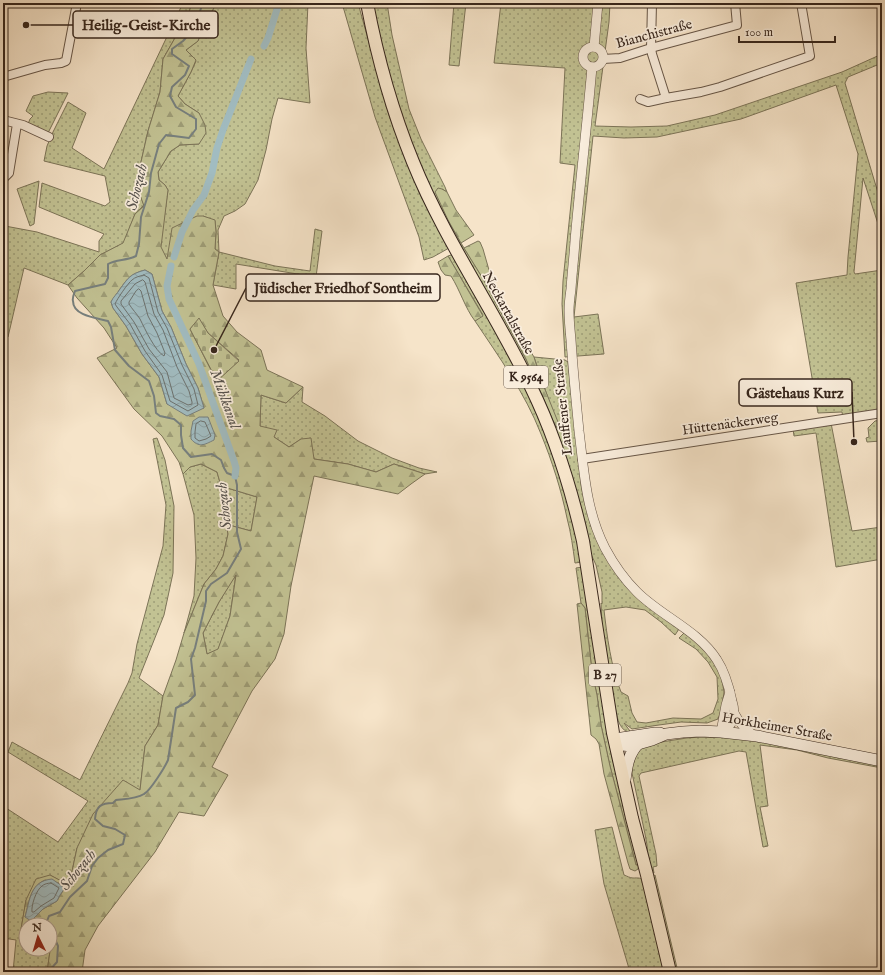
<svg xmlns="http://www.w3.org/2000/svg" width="885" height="975" font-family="'IM FELL English',serif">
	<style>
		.green { fill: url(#green-dots); stroke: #7c7458 }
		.forest { fill: url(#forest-firs); stroke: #7c7458; fill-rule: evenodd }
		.cemetery { fill: url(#cemetery-stones); stroke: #7c7458 }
		.water { fill: url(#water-waves); stroke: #77807f }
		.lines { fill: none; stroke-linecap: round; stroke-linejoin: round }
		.shore { stroke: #6c716e; stroke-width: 1 }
		.stream { stroke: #77807f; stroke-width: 2 }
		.canal { stroke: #a1bcc1; stroke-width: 7 }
		.minor-casing { stroke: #675647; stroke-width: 10 }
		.tertiary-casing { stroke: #675647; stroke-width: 10 }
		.secondary-casing { stroke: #37261c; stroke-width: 12 }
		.primary-casing { stroke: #37261c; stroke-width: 14 }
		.minor { stroke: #f9eddc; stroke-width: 8 }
		.tertiary { stroke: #f9eddc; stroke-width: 9 }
		.secondary { stroke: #f9eddc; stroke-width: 11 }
		.primary { stroke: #f6e4c9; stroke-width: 12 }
		.labels { text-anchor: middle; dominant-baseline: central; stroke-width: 3.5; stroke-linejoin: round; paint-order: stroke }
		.shield { fill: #f9eddc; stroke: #716256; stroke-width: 1 }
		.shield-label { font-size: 13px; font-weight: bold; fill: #37261c }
		.street-label { font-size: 14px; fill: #37261c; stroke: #f9eddc }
		.water-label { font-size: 15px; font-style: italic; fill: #57534e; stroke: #f9eddc }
		.leader { fill: none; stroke: #37261c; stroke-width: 1.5 }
		.callout-dot { fill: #37261c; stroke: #f9eddc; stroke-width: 1.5 }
		.callout { fill: #f9eddc; stroke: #37261c; stroke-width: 1.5 }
		.callout-label { font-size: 15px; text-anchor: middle; font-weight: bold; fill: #37261c }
	</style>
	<defs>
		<pattern id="green-dots" width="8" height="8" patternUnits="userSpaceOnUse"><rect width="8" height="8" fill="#c2c293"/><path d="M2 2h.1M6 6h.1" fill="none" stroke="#9e9d77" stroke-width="1.8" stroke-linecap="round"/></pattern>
		<pattern id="forest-firs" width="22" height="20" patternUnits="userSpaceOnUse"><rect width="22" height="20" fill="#c2c293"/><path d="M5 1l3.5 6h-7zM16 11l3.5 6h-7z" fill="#9e9d77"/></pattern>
		<pattern id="cemetery-stones" width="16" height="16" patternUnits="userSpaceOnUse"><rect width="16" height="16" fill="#c2c293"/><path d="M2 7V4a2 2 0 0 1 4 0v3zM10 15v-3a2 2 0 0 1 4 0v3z" fill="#9e9d77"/></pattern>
		<pattern id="water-waves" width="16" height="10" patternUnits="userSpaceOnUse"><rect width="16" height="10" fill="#a1bcc1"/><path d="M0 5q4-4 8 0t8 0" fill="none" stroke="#8ba1a5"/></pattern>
	</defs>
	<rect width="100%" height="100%" fill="#f6e4c9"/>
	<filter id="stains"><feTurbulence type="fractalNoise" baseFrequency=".005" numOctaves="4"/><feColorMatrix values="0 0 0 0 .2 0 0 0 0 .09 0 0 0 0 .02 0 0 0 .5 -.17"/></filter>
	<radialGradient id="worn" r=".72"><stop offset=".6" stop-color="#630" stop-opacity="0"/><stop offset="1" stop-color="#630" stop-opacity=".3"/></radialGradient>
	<!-- green -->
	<g class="green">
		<polygon points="183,3 192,3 188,15 163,59 160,92 148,131 136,184 144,205 135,214 124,243 100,255 84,271 68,285 24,268 8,337 3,335 3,236 5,226 37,232 99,252 99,241 104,234 39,207 42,183 105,206 110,202 105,176 44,161 47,146 53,132 68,102 86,113 72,148 104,169"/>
		<polygon points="216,3 308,3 306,48 310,103 278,98 272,119 266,150 258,180 245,204 235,211 224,216 218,230 219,252 275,266 310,271 315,229 322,231 316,277 236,264 236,289 213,285 219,252 215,249 216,232 215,221 203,216 167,259 160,247 168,190 165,185 159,180 158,172 171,151 180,145 199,144 199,113 185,104 178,96 191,72 196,61 186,50 198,41 204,25 215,6"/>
		<polygon points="342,3 358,3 389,115 399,142 419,192 444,240 449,248 433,257 424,260 419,237 375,117"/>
		<path d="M 372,3 L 387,3 L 392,35 L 409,109 L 421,139 L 445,187 L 447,192 L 442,189 L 448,220 L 461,243 L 482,277 L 526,359 L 555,425 L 559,430 L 534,357 L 565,360 L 568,362 L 581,485 L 584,501 L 591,526 L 607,558 L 679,629 L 675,635 L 661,622 L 645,610 L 626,607 L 604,610 C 607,636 611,667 621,692 L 628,696 L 632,713 L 637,722 L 646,723 L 673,718 L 701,719 L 713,713 L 718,699 L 717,677 L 708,662 L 696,649 L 679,638 L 684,633 L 698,643 L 717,665 L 722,680 L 724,692 L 722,708 L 718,719 L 707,723 L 681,722 L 659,725 L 632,729 L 624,723 L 630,731 L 627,732 C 619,727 618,720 616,712 L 602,625 L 601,603 L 602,604 L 602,592 L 596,565 L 591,554 L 579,502 L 422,173 L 394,94 Z"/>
		<polygon points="454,3 466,3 459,66 449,65"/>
		<polygon points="501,3 610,3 609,22 595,126 631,127 667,126 715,115 842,72 882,54 882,63 848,77 845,83 882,206 882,236 863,178 854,272 855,274 882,270 882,411 843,418 842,412 818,413 796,283 847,275 848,257 858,154 836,85 741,119 657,137 624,138 593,136 574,317 598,314 604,354 565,357 562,304 563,281 575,165 560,163 565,68 494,63"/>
		<polygon points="48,92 68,93 48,133 28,124 30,119 33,116 26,111 33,96"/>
		<polygon points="39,181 34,224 30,226 17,189"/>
		<path d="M 454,254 L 514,362 L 538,413 L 564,483 L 582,562 L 575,563 C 573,548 571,533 567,518 C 561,489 552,461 541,434 C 525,393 499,357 475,321 L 483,315 L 448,256 Z"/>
		<polygon points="303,387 302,402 325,416 358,441 392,458 419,468 437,472 425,474 394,464 376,472 348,464 314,459 301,439 289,447 274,437 260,426 261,395 286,403"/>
		<polygon points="882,420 882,448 881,441 867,442 866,438 869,437 868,428 875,421"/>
		<polygon points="831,423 852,531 882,527 882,559 836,567 816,433 794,436 793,429"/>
		<polygon points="157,438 165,460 174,506 173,573 164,615 139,678 163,696 158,725 145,746 140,790 77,848 69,886 50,875 26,900 20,935 26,943 26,949 50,951 47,972 13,972 16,940 3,938 3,806 58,842 88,801 8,752 12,742 80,780 128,683 132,673 137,644 163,546 166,505 153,439"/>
		<polygon points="201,464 217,472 221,486 226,524 228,534 223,556 216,569 204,584 184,633 194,596 196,558 194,515 183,474 190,467"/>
		<polygon points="224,487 257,497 251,531 229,525"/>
		<polygon points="583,567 596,664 612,757 639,865 636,865 610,766 601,725 597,695 592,672 585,608 581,603 576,568"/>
		<polygon points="236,574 230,616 218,650 207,654 203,633 219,602"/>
		<polygon points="701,737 742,738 882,765 882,768 828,758 797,750 760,745 768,806 760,807 768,846 763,847 746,752 739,751 641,773 639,776 656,854 657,866 653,867 654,873 651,873 648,857 647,845 645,834 632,773 632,766 636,752 648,744 687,738"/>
		<path d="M 612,827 L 624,875 C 627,876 630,878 633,878 C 638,878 640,877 643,881 L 666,972 L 630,972 L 604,884 L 595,830 Z"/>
		<polygon points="655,875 678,972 675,972 653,876"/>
	</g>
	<!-- forest -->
	<g class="forest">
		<path d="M 192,3 L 216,3 L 215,6 L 204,25 L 198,41 L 186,50 L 196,60 L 191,72 L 178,96 L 185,104 L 199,113 L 205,125 L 206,133 L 199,144 L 180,145 L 171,151 L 158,172 L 159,180 L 165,185 L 168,190 L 161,247 L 167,259 L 172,228 L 197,216 L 203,216 L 215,220 L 216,232 L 215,249 L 219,252 L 213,285 L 223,316 L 237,332 L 261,350 L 267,370 L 303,387 L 286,403 L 261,395 L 260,426 L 277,430 L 274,437 L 289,447 L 301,439 L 311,438 L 314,459 L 348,464 L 376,472 L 394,464 L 425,474 L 411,484 L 398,494 L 314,476 L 291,586 L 284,634 L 275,659 L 252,691 L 212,767 L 228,775 L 204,816 L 179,812 L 155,852 L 98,926 L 85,950 L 82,972 L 47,972 L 50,951 L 30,949 L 50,949 L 50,925 L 26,925 L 26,943 L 20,935 L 26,900 L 36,879 L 50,875 L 69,885 L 77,848 L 93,814 L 123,780 L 140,790 L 145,746 L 158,725 L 163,696 L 176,660 L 184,633 L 204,584 L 216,569 L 223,556 L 228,534 L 226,524 L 221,486 L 217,472 L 201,464 L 190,467 L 183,474 L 179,462 L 162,436 L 134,409 L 97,358 L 117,348 L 104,328 L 77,298 L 68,285 L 84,271 L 100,255 L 123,243 L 135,214 L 144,206 L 136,184 L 148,131 L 160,92 L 163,59 L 188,15 ZM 145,270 L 152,274 L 162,311 L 171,327 L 186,364 L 198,388 L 204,408 L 167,404 L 159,377 L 142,354 L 126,326 L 113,308 L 111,302 C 114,297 117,294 120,289 C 128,278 130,274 145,270 ZM 199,319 L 208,333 L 239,360 L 218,380 L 212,372 L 190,329 ZM 224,487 L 257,497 L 251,531 L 229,525 ZM 236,575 L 230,616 L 218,649 L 207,654 L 203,633 L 219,602 ZM 45,880 L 59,883 L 65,888 L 60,895 L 57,901 L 43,909 L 25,917 C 29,902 30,887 45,880 Z"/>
		<polygon points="438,188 442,189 447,192 456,210 474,235 461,243 448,220 435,192"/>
		<polygon points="478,241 480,242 483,249 489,270 495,284 525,342 534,357 540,377 560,427 560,429 559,430 555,425 526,359 482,277 464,248"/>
		<path d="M 448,256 L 483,316 L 475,321 C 465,308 460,290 451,276 L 445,275 L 441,270 L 438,262 Z"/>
		<polygon points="581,603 585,608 592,672 597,695 601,725 610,766 636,865 639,865 638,869 635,871 630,869 628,863 604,774 599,744 596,739 591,735 577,604"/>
	</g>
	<!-- cemetery -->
	<polygon class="cemetery" points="199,318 208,333 239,361 217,381 190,329"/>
	<!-- water -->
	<g class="water">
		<path d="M 145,270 L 152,274 L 162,311 L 171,327 L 186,364 L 198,388 L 204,408 L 187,416 L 167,404 L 159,377 L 142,354 L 126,326 L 113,308 L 111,302 C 113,297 117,294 120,289 C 128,278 130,274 145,270 Z"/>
		<path d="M 199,417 L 208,417 L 215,435 L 214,440 C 204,445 199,448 191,439 L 191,431 L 193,421 Z"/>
		<path d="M 52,879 L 65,888 L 60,895 L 57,901 L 43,909 L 31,921 L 25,917 C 30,900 30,881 52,879 Z"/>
	</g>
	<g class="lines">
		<!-- shore -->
		<g class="shore">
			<path d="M 144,275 L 149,278 L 158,312 L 167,328 L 182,365 L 194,389 L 198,405 L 188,411 L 170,401 L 162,375 L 145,351 L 130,324 L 117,307 L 115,304 C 117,299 128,283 132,280 C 135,277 140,276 144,275 Z"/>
			<polygon points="143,280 145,282 154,314 163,330 177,367 189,391 192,402 192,404 188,405 174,398 167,372 149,349 134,322 121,304 121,301 135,284"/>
			<path d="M 139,289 L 141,291 L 148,316 L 157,333 L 165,353 L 164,356 C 155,351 145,329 140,319 C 137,314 132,309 129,304 L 129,302 L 136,291 Z"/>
			<polygon points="201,421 205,422 211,436 206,439 199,441 195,438 195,432 196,424"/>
			<path d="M 51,883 L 59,888 L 54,898 L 41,906 L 34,912 L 32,912 C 31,906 36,890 42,886 C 44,884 48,883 51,883 Z"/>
		</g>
		<!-- stream -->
		<g class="stream">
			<path d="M 49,925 L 47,921 L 49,916 L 60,912 L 70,897 L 87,881 L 92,866 L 98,858 L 108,850 L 123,844 L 125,835 L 115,829 L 103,826 L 95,819 C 96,806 101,803 113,803 L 116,800 C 125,799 136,799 144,794 C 150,791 165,767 168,760 L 176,708 L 188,702 L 195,695 L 191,659 L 195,648 L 206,601 L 206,591 L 211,584 L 227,573 L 241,549 L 237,532 L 237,485 L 235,476 L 227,473 L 224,468 L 221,460 L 212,454 L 191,457 L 183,448 L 181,435 L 181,425 L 174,419 L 160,416 L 156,413 L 154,396 L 149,381 L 129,366 L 115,350 L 111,327 L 108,321 C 97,318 73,316 73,301 C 72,298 74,294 75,291 L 105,284 L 108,278 L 108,264 C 117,259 126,261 136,256 L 139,244 L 141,217 L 149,192 L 151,173 L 159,144 L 166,135 L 189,138 L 196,129 L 196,119 L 176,107 L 170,96 L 172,87 L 185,75 L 189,66 L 172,54 L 172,49 L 183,41 L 193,30 L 203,3"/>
			<polyline points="48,972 57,962 58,946 50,928"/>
		</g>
		<!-- canal -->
		<g class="canal">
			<polyline points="264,46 268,38 279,3"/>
			<polyline points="174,257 182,232 193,210 204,195 212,173 217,148 223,130 251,59"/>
			<polyline points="171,266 167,286 169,299 199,364 234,461 236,468 235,476"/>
		</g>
		<!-- minor casing -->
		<g class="minor-casing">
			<g id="minor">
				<polyline points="3,3 4,3"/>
				<polyline points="652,3 651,48 652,54 666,98 701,92 720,87 810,56 801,3"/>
				<polyline points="603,59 620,58 651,48 737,25 735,3"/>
				<polyline points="3,77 45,65 61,63 66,61 77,3"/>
				<polyline points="640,99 648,102 666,98"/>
				<polyline points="3,120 23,125 49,137"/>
				<polyline points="3,177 5,177 9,173 17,124"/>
				<polyline points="582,459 882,413"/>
			</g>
		</g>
		<!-- tertiary casing -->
		<g class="tertiary-casing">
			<g id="tertiary">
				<polyline points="594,47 598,3"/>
				<circle cx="593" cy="57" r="10"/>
				<path d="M 592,67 C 587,125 580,183 575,241 C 574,257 572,273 571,289 C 570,296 569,303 569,311 C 569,320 570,330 571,340 C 573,370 576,400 579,431 C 584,471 586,511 605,548 C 613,563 624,579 637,592 C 661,616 699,631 717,660 C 725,672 729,687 732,701 C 736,714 734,726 721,732"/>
				<path d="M 734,713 C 739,723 746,729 754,736"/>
				<polyline points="721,732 726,705 730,692"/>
			</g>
		</g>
		<!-- secondary casing -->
		<g class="secondary-casing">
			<g id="secondary">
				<polyline points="615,739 623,745 631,746 652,740 666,734 683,732 700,731 721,732 757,736 882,761"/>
				<polyline points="615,739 655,733 660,733"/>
				<path d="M 625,780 C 627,766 628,755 638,744"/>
			</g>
		</g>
		<!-- primary casing -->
		<g class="primary-casing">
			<path id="primary" d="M 367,3 C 377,56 393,113 413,162 C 445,241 495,311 531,387 C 555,436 571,488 583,541 L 613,733 L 632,818 L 647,875 L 670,972"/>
		</g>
		<!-- minor -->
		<use href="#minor" class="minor"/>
		<!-- tertiary -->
		<use href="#tertiary" class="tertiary"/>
		<!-- secondary -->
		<use href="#secondary" class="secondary"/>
		<!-- primary -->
		<use href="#primary" class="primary"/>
	</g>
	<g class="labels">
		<!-- shield labels -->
		<g class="shield">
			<rect x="504" y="366" width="44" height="22" rx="3"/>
			<rect x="589" y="664" width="32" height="22" rx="3"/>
		</g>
		<g class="shield-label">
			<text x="526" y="377">K 9564</text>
			<text x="605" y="675">B 27</text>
		</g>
		<!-- street labels -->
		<g class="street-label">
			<text transform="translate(654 34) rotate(-15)">Bianchistraße</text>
			<text transform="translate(508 313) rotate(61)">Neckartalstraße</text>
			<text transform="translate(563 407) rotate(-96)">Lauffener Straße</text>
			<text transform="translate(730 424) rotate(-8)">Hüttenäckerweg</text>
			<text transform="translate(777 727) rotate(10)">Horkheimer Straße</text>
		</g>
		<!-- water labels -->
		<g class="water-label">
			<text transform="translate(137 187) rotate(-76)">Schozach</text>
			<text transform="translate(225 399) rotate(70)">Mühlkanal</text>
			<text transform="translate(224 506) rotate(-96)">Schozach</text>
			<text transform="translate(78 870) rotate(-51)">Schozach</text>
		</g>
	</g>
	<!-- callouts -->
	<path class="leader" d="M26 25L73 25M214 350L246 288M854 442L852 392"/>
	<g class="callout-dot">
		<circle cx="26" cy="25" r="4"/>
		<circle cx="214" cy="350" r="4"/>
		<circle cx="854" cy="442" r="4"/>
	</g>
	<g class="callout">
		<rect x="73" y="11" width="145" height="27" rx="4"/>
		<rect x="246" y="274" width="194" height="27" rx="4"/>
		<rect x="739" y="379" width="113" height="27" rx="4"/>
	</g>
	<g class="callout-label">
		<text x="146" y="30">Heilig-Geist-Kirche</text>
		<text x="343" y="293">Jüdischer Friedhof Sontheim</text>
		<text x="795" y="398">Gästehaus Kurz</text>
	</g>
	<!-- margin -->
	<rect width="885" height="975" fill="none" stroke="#f6e4c9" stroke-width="16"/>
	<rect x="4" y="4" width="877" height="967" fill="none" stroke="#37261c" stroke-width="2"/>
	<rect x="8" y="8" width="869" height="959" fill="none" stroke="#37261c"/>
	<!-- north arrow -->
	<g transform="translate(38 937) rotate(355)"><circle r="19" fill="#f9eddc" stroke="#ab9d8f"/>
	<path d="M0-3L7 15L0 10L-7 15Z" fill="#8f2418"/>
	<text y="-6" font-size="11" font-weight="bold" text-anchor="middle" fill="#37261c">N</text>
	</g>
	<!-- scale -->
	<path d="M739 36v6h96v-6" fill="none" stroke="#37261c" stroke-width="2"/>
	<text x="745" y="36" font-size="12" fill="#37261c" stroke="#f9eddc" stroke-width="3" paint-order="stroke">100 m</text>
	<rect width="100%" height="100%" filter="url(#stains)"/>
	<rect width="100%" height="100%" fill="url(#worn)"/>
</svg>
